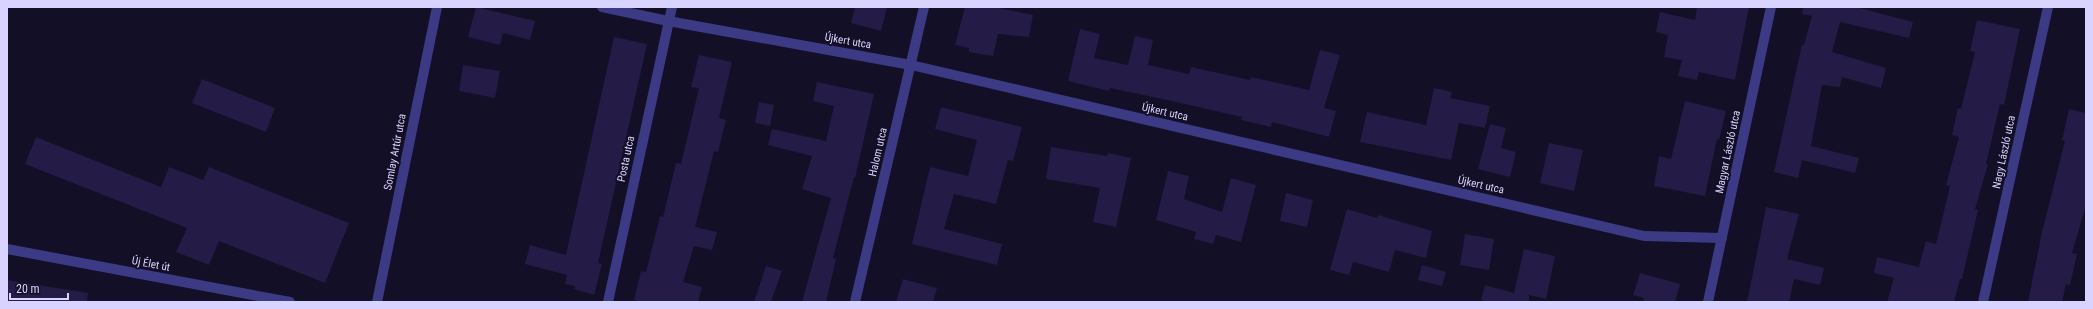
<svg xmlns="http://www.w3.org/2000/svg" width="2093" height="309" font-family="'Roboto Condensed',sans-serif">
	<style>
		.building { fill: #241b47 }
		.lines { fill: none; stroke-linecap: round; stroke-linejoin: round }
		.minor { stroke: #3d3a85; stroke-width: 10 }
		.labels { text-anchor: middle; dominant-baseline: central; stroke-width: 4; stroke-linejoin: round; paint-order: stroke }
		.street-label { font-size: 11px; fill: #d9d4ff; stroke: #130f26 }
	</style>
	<rect width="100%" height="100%" fill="#130f26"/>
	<!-- building -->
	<g class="building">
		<polygon points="476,7 535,21 530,40 503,33 500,45 468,37"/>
		<polygon points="855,7 887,7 881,31 851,23"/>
		<polygon points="965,7 994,7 1033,15 1029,37 998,34 993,56 969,52 969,48 955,45"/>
		<polygon points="1697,7 1749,7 1735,80 1699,72 1697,80 1678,76 1682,60 1664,57 1668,35 1656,32 1660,12 1695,20"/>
		<polygon points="1803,7 1856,7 1913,22 1909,38 1840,22 1832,52 1886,68 1881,88 1842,77 1840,87 1822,85 1811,146 1859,158 1855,173 1802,160 1798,178 1774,172 1802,44 1804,45 1812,16 1802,14"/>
		<polygon points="1977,20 2020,29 2004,105 2000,104 1986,164 1988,164 1975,209 1978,210 1962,279 1960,279 1954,302 1887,302 1894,278 1874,273 1877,257 1919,267 1926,241 1936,244 1950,186 1946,185 1959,137 1952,135 1958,108 1961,109 1975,52 1970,51"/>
		<polygon points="1080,29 1100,34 1094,58 1128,65 1135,36 1153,40 1148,65 1189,74 1191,67 1250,80 1251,77 1309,90 1320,50 1340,55 1324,108 1336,111 1329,137 1272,122 1271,127 1241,120 1242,117 1167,100 1110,88 1109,91 1068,81"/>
		<polygon points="614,37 647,44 598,263 602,264 594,295 574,289 575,286 565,284 567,275 525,264 530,245 566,255"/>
		<polygon points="699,55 732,62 719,118 726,120 718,152 714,151 695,227 717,232 712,250 694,246 683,282 702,287 698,302 642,302 634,300 641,271 646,272 660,216 663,217 676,163 681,164 699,88 691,87"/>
		<polygon points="463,65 500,71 495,98 459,91"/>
		<polygon points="202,79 275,108 266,132 192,103"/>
		<polygon points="817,82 874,94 855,178 854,177 833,258 836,259 826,302 802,302 831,198 802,189 812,156 768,145 772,129 826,141 834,106 813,101"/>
		<polygon points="1434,88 1452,92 1450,98 1490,106 1485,128 1459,123 1451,160 1360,142 1367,112 1426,125"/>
		<polygon points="1685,101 1726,111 1719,140 1717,139 1705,196 1654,186 1659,156 1671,159"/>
		<polygon points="759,102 774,105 770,126 755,123"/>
		<polygon points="941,107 1022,127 1013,161 1008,160 996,204 954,194 944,229 1002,244 997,265 912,244 930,167 968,176 977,140 935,129"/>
		<polygon points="2069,109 2086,113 2086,205 2072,253 2077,254 2070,285 2066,284 2062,302 2028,302 2042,232 2065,141 2062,140"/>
		<polygon points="1490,124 1506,128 1501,148 1516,152 1510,177 1478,169"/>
		<polygon points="36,137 161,187 169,167 203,180 209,167 349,223 325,283 219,241 209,265 176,252 187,228 25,164"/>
		<polygon points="1549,143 1583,150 1574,191 1540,183"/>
		<polygon points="1051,147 1107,156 1108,153 1131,158 1116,227 1093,222 1100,188 1046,179"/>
		<polygon points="1168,171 1189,176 1184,199 1222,212 1231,178 1256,185 1241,242 1216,235 1213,244 1194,239 1196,232 1156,220"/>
		<polygon points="1286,193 1313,200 1307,227 1280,221"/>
		<polygon points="1766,207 1799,214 1787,259 1824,268 1820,285 1794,279 1789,302 1747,302"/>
		<polygon points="1347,209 1377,218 1378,215 1432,231 1426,258 1395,250 1389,272 1353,262 1349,275 1330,270"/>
		<polygon points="1465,234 1494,239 1489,270 1460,265"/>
		<polygon points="1524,249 1555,256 1546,299 1529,295 1529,302 1490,302 1481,300 1485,285 1514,293"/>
		<polygon points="1422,265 1446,272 1442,286 1418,280"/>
		<polygon points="766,266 782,271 771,302 754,302"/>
		<polygon points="1640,273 1680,284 1675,302 1643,302 1644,298 1633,295"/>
		<polygon points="903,279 937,288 933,302 896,302"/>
		<polygon points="7,280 88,293 87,302 7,302"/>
	</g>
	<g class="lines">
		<!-- minor -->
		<g class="minor">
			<polyline points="602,7 668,21 911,65 1644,236 1722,238"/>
			<polyline points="7,249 290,302"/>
			<polyline points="377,302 437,7"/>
			<polyline points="608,302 672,7"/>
			<polyline points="855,302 924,7"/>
			<polyline points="1708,302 1771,7"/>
			<polyline points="1983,302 2048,7"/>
		</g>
	</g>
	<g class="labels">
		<!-- street labels -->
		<g class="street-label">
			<text transform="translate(848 41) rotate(10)">Újkert utca</text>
			<text transform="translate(1165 112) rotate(13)">Újkert utca</text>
			<text transform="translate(395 152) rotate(-79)">Somlay Artúr utca</text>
			<text transform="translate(878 152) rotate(-77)">Halom utca</text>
			<text transform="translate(1728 152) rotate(-78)">Magyar László utca</text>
			<text transform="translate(2004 152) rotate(-78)">Nagy László utca</text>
			<text transform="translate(626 159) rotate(-78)">Posta utca</text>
			<text transform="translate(1481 185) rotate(13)">Újkert utca</text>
			<text transform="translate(151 264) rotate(11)">Új Élet út</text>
		</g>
	</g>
	<!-- border -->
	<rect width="2093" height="309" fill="none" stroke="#d9d4ff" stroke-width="16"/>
	<!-- scale -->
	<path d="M10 293v6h58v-6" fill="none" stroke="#d9d4ff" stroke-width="2"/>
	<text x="16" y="293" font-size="12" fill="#d9d4ff" stroke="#130f26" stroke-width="3" paint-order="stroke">20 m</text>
</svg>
